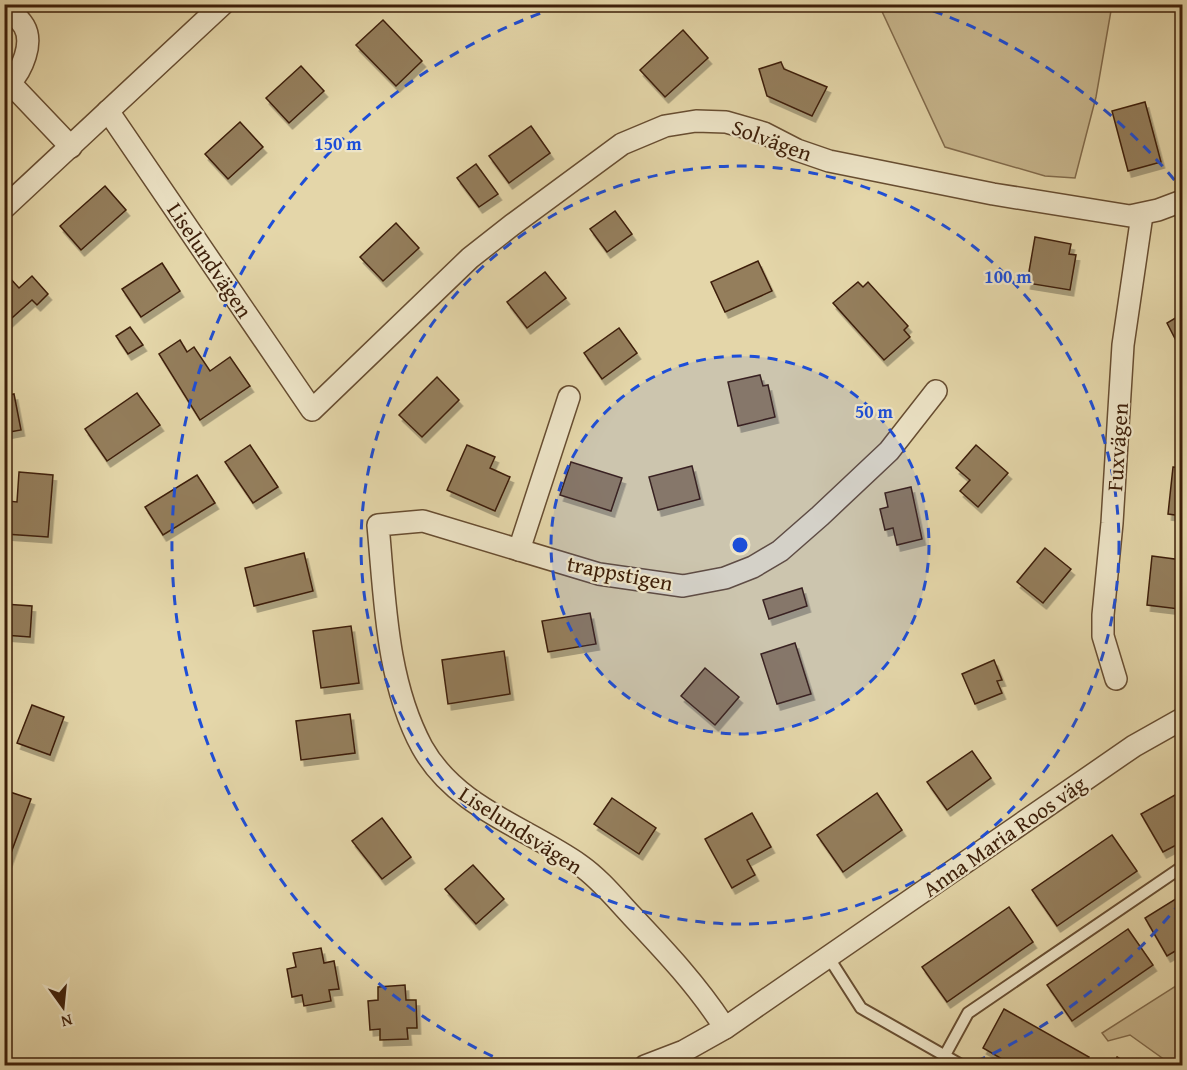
<svg xmlns="http://www.w3.org/2000/svg" width="1187" height="1070" font-family="'Gentium Book Plus',serif">
	<style>
		.green { fill: #c8b78e; stroke: #826b4c; stroke-width: 1.5 }
		.building { fill: #947e5c; stroke: #3d1f09; stroke-width: 1.5; filter: url(#shadow) }
		.lines { fill: none; stroke-linecap: round; stroke-linejoin: round }
		.service-casing { stroke: #674d31; stroke-width: 14 }
		.minor-casing { stroke: #674d31; stroke-width: 24 }
		.service { stroke: #ede4c7; stroke-width: 10 }
		.minor { stroke: #ede4c7; stroke-width: 21 }
		.ring { fill: none; stroke: #1d4ed8; stroke-width: 3; stroke-dasharray: 10 8 }
		.labels { text-anchor: middle; dominant-baseline: central; stroke-width: 4.5; stroke-linejoin: round; paint-order: stroke }
		.street-label { font-size: 22px; fill: #3d1f09; stroke: #ede4c7 }
		.centre { fill: #1d4ed8; stroke: #ede4c7; stroke-width: 3 }
		.ring-label { font-size: 18px; text-anchor: middle; font-weight: bold; fill: #1d4ed8; stroke: #ede4c7; stroke-width: 4.5; stroke-linejoin: round; paint-order: stroke }
	</style>
	<defs>
		<filter id="shadow"><feDropShadow dx="3.5" dy="6" stdDeviation="0" flood-color="#0004"/></filter>
	</defs>
	<rect width="100%" height="100%" fill="#e4d6a9"/>
	<filter id="stains"><feTurbulence type="fractalNoise" baseFrequency=".00333" numOctaves="4"/><feColorMatrix values="0 0 0 0 .2 0 0 0 0 .09 0 0 0 0 .02 0 0 0 .5 -.17"/></filter>
	<radialGradient id="worn" r=".72"><stop offset=".6" stop-color="#630" stop-opacity="0"/><stop offset="1" stop-color="#630" stop-opacity=".3"/></radialGradient>
	<!-- green -->
	<g class="green">
		<polygon points="879,5 1112,5 1096,97 1075,178 1045,176 945,147"/>
		<polygon points="1182,982 1182,1065 1172,1065 1130,1035 1108,1041 1102,1033"/>
	</g>
	<!-- building -->
	<g class="building">
		<polygon points="383,20 422,61 396,86 356,45"/>
		<polygon points="683,30 708,58 665,97 640,70"/>
		<polygon points="781,62 784,69 827,87 812,116 767,96 759,69"/>
		<polygon points="301,66 324,91 289,123 266,98"/>
		<polygon points="1145,102 1161,162 1128,171 1112,111"/>
		<polygon points="240,122 263,147 228,179 205,154"/>
		<polygon points="531,126 550,153 509,183 489,156"/>
		<polygon points="476,164 498,194 479,207 457,178"/>
		<polygon points="105,186 126,210 81,250 60,226"/>
		<polygon points="615,211 632,234 607,252 590,229"/>
		<polygon points="396,223 419,248 383,281 360,257"/>
		<polygon points="1035,237 1071,244 1069,254 1076,255 1070,290 1027,283"/>
		<polygon points="758,261 772,291 725,312 711,282"/>
		<polygon points="162,263 180,291 141,317 122,289"/>
		<polygon points="545,272 566,298 527,328 507,302"/>
		<polygon points="8,276 19,288 32,276 48,294 37,305 32,300 4,325 4,280"/>
		<polygon points="858,282 863,287 868,282 908,326 904,330 910,337 884,360 833,303"/>
		<polygon points="1182,314 1182,352 1167,323"/>
		<polygon points="130,327 143,345 128,354 116,336"/>
		<polygon points="619,328 637,353 602,379 584,353"/>
		<polygon points="180,340 187,352 194,347 210,371 230,357 250,386 200,420 159,354"/>
		<polygon points="760,375 763,386 768,385 775,417 738,426 728,382"/>
		<polygon points="437,377 459,400 422,437 399,415"/>
		<polygon points="137,393 160,425 107,461 85,429"/>
		<polygon points="14,394 21,430 4,433 4,396"/>
		<polygon points="250,445 278,487 253,503 225,462"/>
		<polygon points="467,445 495,457 490,468 510,477 495,511 447,490"/>
		<polygon points="976,445 1008,473 978,507 960,491 970,480 956,468"/>
		<polygon points="571,462 622,478 611,511 560,495"/>
		<polygon points="692,466 700,499 658,510 649,477"/>
		<polygon points="1173,467 1182,468 1182,516 1168,514"/>
		<polygon points="19,472 53,475 48,537 5,534 8,501 17,502"/>
		<polygon points="197,475 215,503 163,535 145,507"/>
		<polygon points="911,487 922,539 897,545 893,528 885,530 880,509 888,507 885,493"/>
		<polygon points="1045,548 1071,569 1043,603 1017,582"/>
		<polygon points="304,553 313,591 254,606 245,568"/>
		<polygon points="1152,556 1182,560 1179,609 1147,605"/>
		<polygon points="802,588 807,606 769,619 763,600"/>
		<polygon points="4,604 32,606 30,637 4,635"/>
		<polygon points="590,613 596,644 548,652 542,621"/>
		<polygon points="351,626 359,683 321,688 313,631"/>
		<polygon points="795,643 811,694 777,704 761,654"/>
		<polygon points="504,651 510,694 448,704 442,660"/>
		<polygon points="994,660 1002,680 997,681 1002,693 975,704 962,674"/>
		<polygon points="705,668 739,697 715,725 681,696"/>
		<polygon points="32,705 64,717 50,755 17,743"/>
		<polygon points="350,714 355,753 301,760 296,721"/>
		<polygon points="972,751 991,778 947,810 927,782"/>
		<polygon points="4,790 31,799 8,861 4,860"/>
		<polygon points="1182,791 1182,842 1163,852 1141,814"/>
		<polygon points="877,793 902,830 843,872 817,835"/>
		<polygon points="612,798 656,828 639,854 594,824"/>
		<polygon points="752,813 771,847 747,860 755,875 732,888 705,839"/>
		<polygon points="382,818 411,857 382,879 352,841"/>
		<polygon points="1112,835 1137,871 1057,926 1032,890"/>
		<polygon points="473,865 504,899 476,924 445,889"/>
		<polygon points="1182,895 1182,947 1167,956 1145,918"/>
		<polygon points="1009,907 1033,942 947,1002 922,967"/>
		<polygon points="1128,929 1153,965 1072,1021 1047,985"/>
		<polygon points="321,948 324,963 334,961 339,989 329,990 331,1001 304,1006 302,995 292,997 287,969 296,967 293,953"/>
		<polygon points="405,985 406,1000 416,1000 417,1028 407,1028 408,1039 380,1040 380,1029 370,1030 368,1001 378,1000 378,987"/>
		<polygon points="1004,1009 1089,1057 1084,1066 1014,1066 983,1048"/>
		<polygon points="1117,1057 1132,1066 1113,1066"/>
	</g>
	<g class="lines">
		<!-- service casing -->
		<g class="service-casing">
			<g id="service">
				<polyline points="829,958 861,1008 963,1066"/>
				<polyline points="945,1055 968,1013 1182,867"/>
			</g>
		</g>
		<!-- minor casing -->
		<g class="minor-casing">
			<g id="minor">
				<path d="M 4,5 C 11,11 19,18 24,26 C 34,43 22,70 10,83 L 71,147"/>
				<polyline points="108,111 312,410 470,258 512,225 622,144 665,126 696,121 726,122 764,133 797,150 829,161 993,194 1130,216 1158,210 1182,201"/>
				<polyline points="4,208 223,4"/>
				<polyline points="519,550 569,397"/>
				<polyline points="1116,679 1103,636 1103,615 1112,523 1123,345 1142,215"/>
				<path d="M 725,1028 C 698,986 666,952 632,916 C 616,899 600,879 580,865 C 526,827 456,808 422,747 C 386,680 385,599 378,525 L 423,521 L 599,574 L 683,586 L 725,578 L 753,567 L 780,551 L 820,516 L 889,451 L 936,391"/>
				<polyline points="645,1066 684,1051 725,1028 1134,746 1182,719"/>
			</g>
		</g>
		<!-- service -->
		<use href="#service" class="service"/>
		<!-- minor -->
		<use href="#minor" class="minor"/>
	</g>
	<!-- distance rings -->
	<circle cx="740" cy="545" r="189" fill="#1d4ed8" fill-opacity=".12"/>
	<g class="ring">
		<circle cx="740" cy="545" r="189"/>
		<circle cx="740" cy="545" r="379"/>
		<path d="M1181 902A568 568 0 0 1 971 1064M509 1064A568 568 0 0 1 564 5M916 5A568 568 0 0 1 1181 188"/>
	</g>
	<g class="labels">
		<!-- street labels -->
		<g class="street-label">
			<text transform="translate(772 140) rotate(20)">Solvägen</text>
			<text transform="translate(210 260) rotate(56)">Liselundvägen</text>
			<text transform="translate(1117 447) rotate(-86)">Fuxvägen</text>
			<text transform="translate(620 573) rotate(11)">trappstigen</text>
			<text transform="translate(521 830) rotate(33)">Liselundsvägen</text>
			<text transform="translate(1004 836) rotate(-35)">Anna Maria Roos väg</text>
		</g>
	</g>
	<circle cx="740" cy="545" r="9" class="centre"/>
	<g class="ring-label">
		<text x="338" y="150">150 m</text>
		<text x="1008" y="283">100 m</text>
		<text x="874" y="418">50 m</text>
	</g>
	<!-- margin -->
	<rect width="1187" height="1070" fill="none" stroke="#e4d6a9" stroke-width="24"/>
	<rect x="6" y="6" width="1175" height="1058" fill="none" stroke="#3d1f09" stroke-width="3"/>
	<rect x="12" y="12" width="1163" height="1046" fill="none" stroke="#3d1f09" stroke-width="1.5"/>
	<!-- north arrow -->
	<g transform="translate(63 1007) rotate(165)" stroke="#ede4c7" stroke-width="4.5" paint-order="stroke">
	<path d="M0-4.5L10 22L0 15L-10 22Z" fill="#3d1f09"/>
	<text y="-9" font-size="16" font-weight="bold" text-anchor="middle" fill="#3d1f09">N</text>
	</g>
	<rect width="100%" height="100%" filter="url(#stains)"/>
	<rect width="100%" height="100%" fill="url(#worn)"/>
</svg>
